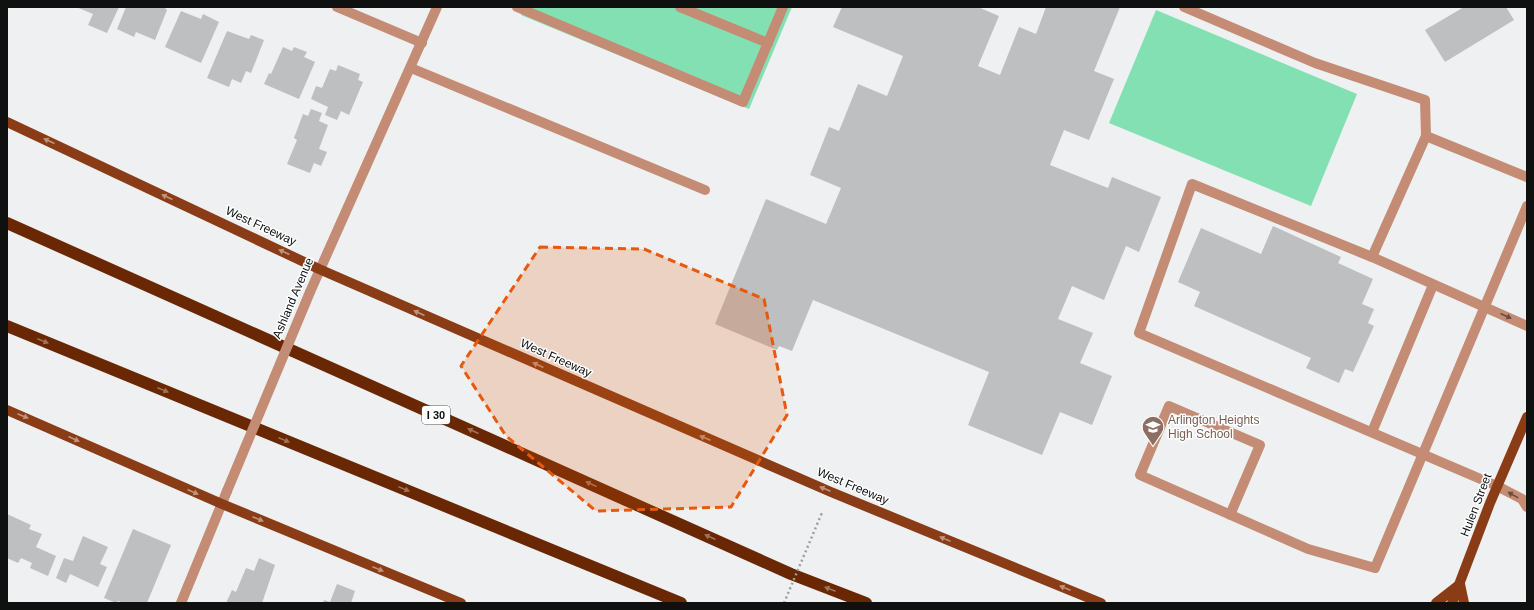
<svg xmlns="http://www.w3.org/2000/svg" width="1534" height="610" font-family="Arial,sans-serif">
	<style>
		.park { fill: #83e0b2 }
		.building { fill: #bebfc1 }
		.lines { fill: none; stroke-linecap: round; stroke-linejoin: round }
		.path { stroke: #9d9fa0; stroke-width: 2.5; stroke-dasharray: 2 3; stroke-linecap: butt }
		.minor { stroke: #c48c74; stroke-width: 10 }
		.major { stroke: #893c15; stroke-width: 10 }
		.highway { stroke: #692703; stroke-width: 12 }
		.path-bridge { stroke: #9d9fa0; stroke-width: 2.5; stroke-dasharray: 2 3; stroke-linecap: butt }
		.minor-bridge { stroke: #c48c74; stroke-width: 10 }
		.oneway { fill: #be947e }
		.oneway2 { fill: #6a4e42 }
		.oneway3 { fill: #9e735b }
		.marked { fill: #e8590c; fill-opacity: 0.2; stroke: #e8590c; stroke-width: 3; stroke-dasharray: 8 5; stroke-linejoin: round }
		.labels { text-anchor: middle; dominant-baseline: central; stroke-width: 3; stroke-linejoin: round; paint-order: stroke }
		.shield { fill: #fff; stroke: #575858; stroke-width: 1 }
		.shield-label { font-size: 11px; font-weight: bold; fill: #0f1010 }
		.street-label { font-size: 12px; fill: #0f1010; stroke: #fff }
		.education-label { font-size: 12px; fill: #785e54; stroke: #fff; text-anchor: start }
	</style>
	<rect width="100%" height="100%" fill="#eef0f2"/>
	<!-- park -->
	<g class="park">
		<polygon points="525,7 792,7 749,109 521,15"/>
		<polygon points="1156,10 1357,94 1311,206 1109,123"/>
	</g>
	<!-- building -->
	<g class="building">
		<polygon points="76,7 119,7 107,33 88,25 93,14"/>
		<polygon points="126,7 164,7 167,10 155,40 136,32 134,37 117,29"/>
		<polygon points="842,7 978,7 999,16 978,66 1000,75 1019,27 1036,34 1046,7 1120,7 1094,71 1114,79 1089,140 1064,130 1050,165 1108,188 1112,177 1161,197 1139,252 1126,246 1104,300 1072,286 1058,319 1093,333 1080,363 1112,376 1092,425 1060,412 1042,455 968,425 989,372 813,300 792,351 779,346 777,350 715,324 766,199 826,224 841,188 810,175 829,127 839,131 858,84 887,96 903,56 833,27"/>
		<polygon points="1464,7 1506,7 1514,20 1445,62 1425,30"/>
		<polygon points="181,11 201,19 203,14 219,22 201,63 165,47"/>
		<polygon points="227,31 249,39 251,35 264,40 251,73 246,71 241,83 232,79 229,87 207,78"/>
		<polygon points="283,47 292,51 294,47 307,52 304,57 315,62 299,99 264,84 269,73 271,74"/>
		<polygon points="338,65 360,74 358,80 363,82 349,115 341,111 337,120 325,115 328,107 311,99 316,86 322,88 330,69 336,71"/>
		<polygon points="311,109 322,113 319,121 328,125 319,149 327,152 321,166 314,163 310,173 287,164 297,140 294,138 303,114 308,116"/>
		<polygon points="1273,226 1341,257 1338,263 1373,279 1362,304 1374,309 1368,323 1374,326 1353,372 1345,369 1339,383 1306,368 1311,358 1194,306 1200,292 1178,282 1201,228 1261,254"/>
		<polygon points="7,514 31,525 29,529 42,534 36,547 56,556 48,576 30,568 32,563 21,558 18,563 7,558"/>
		<polygon points="133,529 171,545 147,603 124,603 118,601 116,603 104,598"/>
		<polygon points="83,536 108,547 100,564 107,567 98,587 70,574 66,583 56,578 64,558 73,561"/>
		<polygon points="259,558 275,565 262,603 226,603 232,590 236,592 246,568 254,571"/>
		<polygon points="337,584 355,591 351,603 323,603 324,600 330,602"/>
	</g>
	<g class="lines">
		<!-- path -->
		<polyline class="path" points="821,515 822,513"/>
		<!-- minor -->
		<g class="minor">
			<polyline points="337,7 422,43"/>
			<polyline points="517,7 743,102 783,7"/>
			<polyline points="680,7 768,43"/>
			<polyline points="1184,7 1315,63 1425,100 1426,136 1527,177"/>
			<polyline points="411,68 705,190"/>
			<polyline points="1426,136 1372,257 1192,184 1139,333 1497,486 1522,499 1527,507"/>
			<polyline points="1372,257 1527,326"/>
			<polyline points="310,292 437,7"/>
			<polyline points="1372,432 1433,285"/>
			<polyline points="1230,515 1260,445 1169,406 1140,475 1308,549 1375,568 1527,206"/>
			<polyline points="181,603 227,491"/>
		</g>
		<!-- major -->
		<g class="major">
			<polyline points="7,122 319,269 831,492 1101,603"/>
			<polyline points="7,410 222,504 461,603"/>
			<polyline points="1460,584 1464,603"/>
			<polyline points="1436,603 1459,585"/>
			<polyline points="1452,603 1490,503 1527,417"/>
		</g>
		<!-- highway -->
		<g class="highway">
			<polyline points="7,223 791,574 866,603"/>
			<polyline points="7,326 681,603"/>
		</g>
		<!-- path-bridge -->
		<polyline class="path-bridge" points="784,603 821,515"/>
		<!-- minor-bridge -->
		<polyline class="minor-bridge" points="227,491 310,292"/>
	</g>
	<!-- one-way arrows -->
	<defs><path id="oneway-solid" d="M-6-.8H1V-3.2L6.5 0L1 3.2V.8H-6Z"/></defs>
	<g class="oneway">
		<use href="#oneway-solid" transform="translate(49 141) rotate(-155)"/>
		<use href="#oneway-solid" transform="translate(167 197) rotate(-155)"/>
		<use href="#oneway-solid" transform="translate(284 252) rotate(-155)"/>
		<use href="#oneway-solid" transform="translate(419 313) rotate(-156)"/>
		<use href="#oneway-solid" transform="translate(538 365) rotate(-156)"/>
		<use href="#oneway-solid" transform="translate(23 416) rotate(23)"/>
		<use href="#oneway-solid" transform="translate(705 438) rotate(-157)"/>
		<use href="#oneway-solid" transform="translate(74 439) rotate(24)"/>
		<use href="#oneway-solid" transform="translate(825 489) rotate(-157)"/>
		<use href="#oneway-solid" transform="translate(193 492) rotate(24)"/>
		<use href="#oneway-solid" transform="translate(258 519) rotate(22)"/>
		<use href="#oneway-solid" transform="translate(945 539) rotate(-158)"/>
		<use href="#oneway-solid" transform="translate(378 569) rotate(22)"/>
		<use href="#oneway-solid" transform="translate(1065 588) rotate(-158)"/>
	</g>
	<g class="oneway2">
		<use href="#oneway-solid" transform="translate(1506 316) rotate(24)"/>
		<use href="#oneway-solid" transform="translate(1513 495) rotate(-151)"/>
	</g>
	<g class="oneway3">
		<use href="#oneway-solid" transform="translate(43 341) rotate(22)"/>
		<use href="#oneway-solid" transform="translate(163 390) rotate(22)"/>
		<use href="#oneway-solid" transform="translate(473 431) rotate(-156)"/>
		<use href="#oneway-solid" transform="translate(284 440) rotate(22)"/>
		<use href="#oneway-solid" transform="translate(591 484) rotate(-156)"/>
		<use href="#oneway-solid" transform="translate(404 489) rotate(22)"/>
		<use href="#oneway-solid" transform="translate(710 537) rotate(-156)"/>
		<use href="#oneway-solid" transform="translate(830 589) rotate(-159)"/>
	</g>
	<!-- marked area -->
	<path class="marked" d="M 540,247 L 644,249 L 764,299 L 787,415 L 731,507 L 596,511 L 506,436 L 461,366 Z"/>
	<!-- icons -->
	<defs>
		<g id="school-pin" transform="scale(1.15)"><path d="M0 17L-7.5 6A9.5 9.5 0 1 1 7.5 6Z" fill="#8d6e63" stroke="#fff"/><path d="M0-5L7-2L0 1L-7-2ZM-4 1L0 2.5L4 1V4Q0 6-4 4Z" fill="#fff"/></g>
	</defs>
	<g fill-rule="evenodd">
		<use href="#school-pin" x="1153" y="427"/>
	</g>
	<g class="labels">
		<!-- shield labels -->
		<rect class="shield" x="422" y="406" width="28" height="18" rx="3"/>
		<g class="shield-label">
			<text x="436" y="415">I 30</text>
		</g>
		<!-- street labels -->
		<g class="street-label">
			<text transform="translate(261 226) rotate(25)">West Freeway</text>
			<text transform="translate(293 298) rotate(-67)">Ashland Avenue</text>
			<text transform="translate(556 358) rotate(24)">West Freeway</text>
			<text transform="translate(853 486) rotate(23)">West Freeway</text>
			<text transform="translate(1476 505) rotate(-69)">Hulen Street</text>
		</g>
		<!-- education labels -->
		<g class="education-label">
			<text x="1168" y="420">Arlington Heights<tspan x="1168" dy="14">High School</tspan></text>
		</g>
	</g>
	<!-- border -->
	<rect width="1534" height="610" fill="none" stroke="#0f1010" stroke-width="16"/>
</svg>
